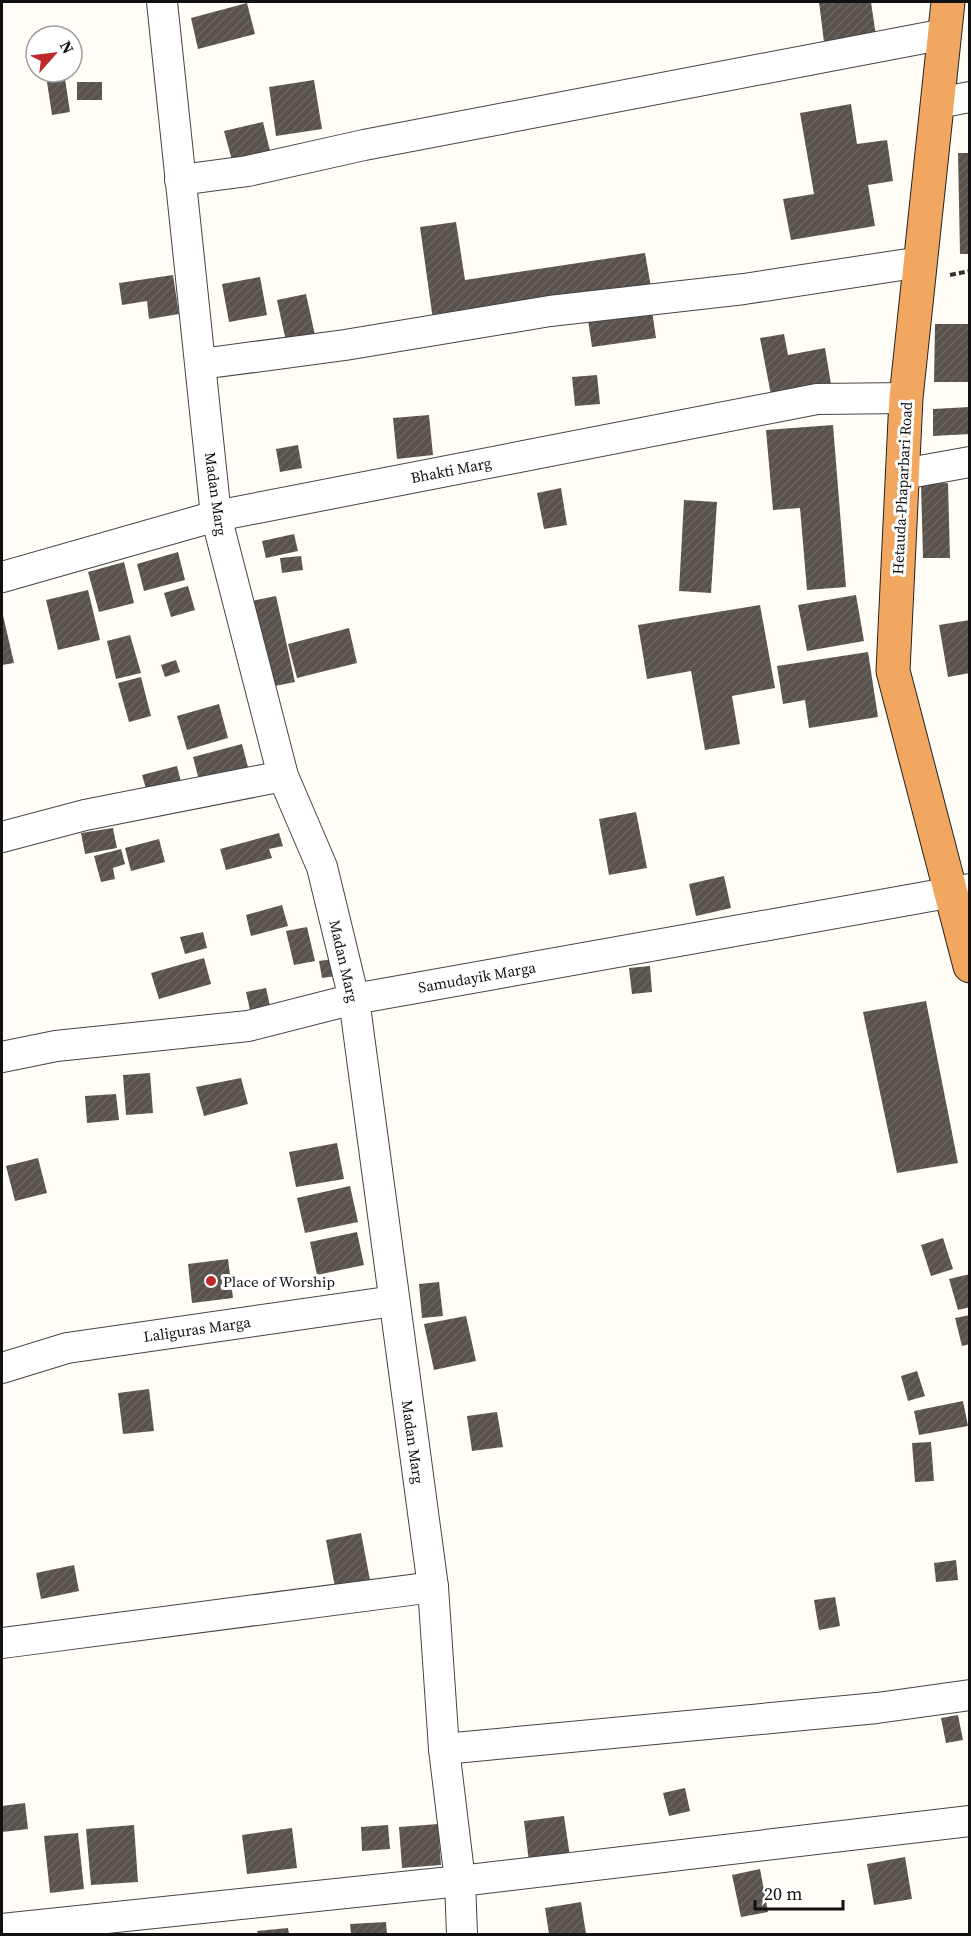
<svg xmlns="http://www.w3.org/2000/svg" width="971" height="1936" font-family="'Source Serif 4',serif">
	<style>
		.building { fill: url(#building-hatch) }
		.lines { fill: none; stroke-linecap: round; stroke-linejoin: round }
		.street-casing { stroke: #444; stroke-width: 32 }
		.highway-casing { stroke: #222; stroke-width: 35 }
		.path { stroke: #333; stroke-width: 4; stroke-dasharray: 6 3; stroke-linecap: butt }
		.street { stroke: #fff; stroke-width: 30 }
		.highway { stroke: #f2a760; stroke-width: 33 }
		.poi-dot { fill: #c0292b; stroke: #fff; stroke-width: 2 }
		.labels { text-anchor: middle; dominant-baseline: central; stroke-width: 6; stroke-linejoin: round; paint-order: stroke }
		.street-label { font-size: 15px; fill: #111; stroke: #fff }
		.poi-label { font-size: 15px; fill: #111; stroke: #fff; text-anchor: start }
	</style>
	<defs>
		<pattern id="building-hatch" width="6" height="6" patternUnits="userSpaceOnUse" patternTransform="scale(1.5)"><rect width="6" height="6" fill="#59524d"/><path d="M-1 1l2-2M0 6l6-6M5 7l2-2" fill="none" stroke="#6c6662"/></pattern>
	</defs>
	<rect width="100%" height="100%" fill="#fffdf5"/>
	<!-- building -->
	<g class="building">
		<polygon points="819,2 871,2 877,43 825,50"/>
		<polygon points="247,3 255,34 198,49 191,18"/>
		<polygon points="65,79 70,112 52,115 47,82"/>
		<polygon points="314,80 322,129 276,136 269,87"/>
		<rect x="77" y="82" width="25" height="18"/>
		<polygon points="851,104 857,144 887,140 893,181 868,185 875,226 791,240 783,199 814,194 800,113"/>
		<polygon points="263,122 271,155 233,164 224,131"/>
		<polygon points="958,153 970,153 970,254 960,254"/>
		<polygon points="456,222 465,280 645,253 651,287 433,320 420,227"/>
		<polygon points="173,275 179,314 149,319 147,301 122,305 119,283"/>
		<polygon points="260,277 267,315 229,322 222,284"/>
		<polygon points="306,294 316,340 287,346 277,300"/>
		<polygon points="651,304 656,338 592,347 587,313"/>
		<polygon points="935,324 970,324 970,382 934,382"/>
		<polygon points="784,334 788,355 825,348 831,384 771,395 760,338"/>
		<polygon points="597,375 600,404 575,406 572,377"/>
		<polygon points="970,407 970,434 933,436 933,409"/>
		<polygon points="429,415 433,455 397,459 393,418"/>
		<polygon points="833,425 846,587 807,590 800,508 773,510 766,430"/>
		<polygon points="298,445 302,468 280,472 276,449"/>
		<polygon points="948,483 950,558 923,558 921,484"/>
		<polygon points="561,488 567,525 544,529 537,493"/>
		<polygon points="684,500 717,502 711,593 679,591"/>
		<polygon points="294,534 298,551 266,558 262,541"/>
		<polygon points="178,552 185,580 144,591 137,564"/>
		<polygon points="301,556 303,570 282,573 280,558"/>
		<polygon points="124,562 134,603 99,612 88,572"/>
		<polygon points="188,586 195,610 171,617 164,593"/>
		<polygon points="88,590 100,640 58,650 46,600"/>
		<polygon points="856,595 864,641 807,651 798,605"/>
		<polygon points="276,596 295,682 270,687 252,601"/>
		<polygon points="760,605 775,688 732,696 740,744 705,750 691,671 647,679 638,625"/>
		<polygon points="2,611 14,663 2,665"/>
		<polygon points="970,620 970,673 948,677 939,625"/>
		<polygon points="349,628 357,663 297,678 288,644"/>
		<polygon points="130,635 141,673 116,679 107,641"/>
		<polygon points="868,652 878,717 809,728 805,700 783,704 777,666"/>
		<polygon points="176,660 180,672 165,677 161,665"/>
		<polygon points="141,677 151,716 129,722 118,683"/>
		<polygon points="219,704 228,738 187,750 177,716"/>
		<polygon points="242,744 249,771 200,784 193,757"/>
		<polygon points="177,766 183,790 149,799 142,775"/>
		<polygon points="636,812 647,868 609,875 599,819"/>
		<polygon points="113,828 117,848 85,854 81,833"/>
		<polygon points="279,833 283,846 269,849 272,858 226,870 220,849"/>
		<polygon points="159,839 165,862 131,871 125,848"/>
		<polygon points="121,849 125,864 113,868 115,879 101,882 94,856"/>
		<polygon points="724,876 731,908 696,916 689,884"/>
		<polygon points="282,905 288,926 251,936 246,915"/>
		<polygon points="307,927 315,961 294,965 286,931"/>
		<polygon points="203,932 207,948 185,954 180,937"/>
		<polygon points="204,958 211,984 159,999 151,973"/>
		<polygon points="333,959 336,976 322,978 319,961"/>
		<polygon points="650,966 652,992 632,994 629,968"/>
		<polygon points="266,988 270,1006 250,1010 246,992"/>
		<polygon points="926,1001 958,1163 897,1173 863,1012"/>
		<polygon points="150,1073 153,1113 126,1115 123,1075"/>
		<polygon points="241,1078 248,1104 204,1116 196,1087"/>
		<polygon points="116,1094 119,1120 87,1123 85,1096"/>
		<polygon points="337,1143 344,1179 296,1187 289,1152"/>
		<polygon points="38,1158 47,1193 15,1201 6,1166"/>
		<polygon points="350,1186 358,1222 305,1233 297,1198"/>
		<polygon points="357,1232 364,1265 317,1275 310,1242"/>
		<polygon points="943,1238 953,1269 931,1276 921,1245"/>
		<polygon points="228,1259 233,1298 192,1303 188,1264"/>
		<polygon points="970,1274 970,1307 958,1310 949,1279"/>
		<polygon points="439,1282 443,1316 422,1318 419,1284"/>
		<polygon points="970,1315 970,1344 962,1346 955,1318"/>
		<polygon points="466,1316 476,1361 434,1370 424,1324"/>
		<polygon points="917,1371 925,1396 908,1401 901,1376"/>
		<polygon points="149,1389 154,1431 123,1434 118,1393"/>
		<polygon points="963,1401 968,1426 919,1435 914,1411"/>
		<polygon points="497,1412 503,1447 472,1451 467,1416"/>
		<polygon points="931,1442 934,1481 915,1482 912,1443"/>
		<polygon points="361,1533 370,1580 335,1587 326,1540"/>
		<polygon points="956,1560 958,1580 936,1582 934,1563"/>
		<polygon points="74,1565 79,1591 41,1599 36,1573"/>
		<polygon points="835,1597 840,1626 819,1630 814,1600"/>
		<polygon points="958,1715 963,1740 946,1743 941,1718"/>
		<polygon points="685,1788 690,1811 669,1816 663,1793"/>
		<polygon points="25,1803 28,1829 2,1832 2,1806"/>
		<polygon points="564,1816 570,1857 529,1862 524,1821"/>
		<polygon points="438,1824 441,1865 402,1868 399,1827"/>
		<polygon points="134,1825 138,1882 91,1885 86,1829"/>
		<polygon points="388,1825 390,1849 362,1851 361,1827"/>
		<polygon points="292,1828 297,1868 247,1874 242,1835"/>
		<polygon points="78,1833 84,1889 50,1893 44,1836"/>
		<polygon points="905,1857 912,1899 874,1905 867,1864"/>
		<polygon points="760,1869 768,1912 741,1917 732,1875"/>
		<polygon points="581,1902 586,1934 549,1934 545,1908"/>
		<polygon points="386,1922 387,1934 351,1934 350,1924"/>
		<polygon points="288,1928 289,1934 258,1934 257,1931"/>
	</g>
	<g class="lines">
		<!-- street casing -->
		<g class="street-casing">
			<g id="street">
				<polyline points="162,2 216,516 283,776 322,867 354,999 433,1587 444,1749 460,1881 462,1934"/>
				<polyline points="938,103 970,97"/>
				<polyline points="180,180 248,171 364,145 945,34"/>
				<polyline points="201,364 345,345 550,311 744,289 921,262"/>
				<polyline points="903,474 970,462"/>
				<polyline points="2,577 216,516 817,399 906,398"/>
				<polyline points="2,837 85,815 283,776"/>
				<polyline points="2,1057 56,1046 248,1026 354,999 970,889"/>
				<polyline points="2,1368 67,1348 394,1301"/>
				<polyline points="2,1643 433,1587"/>
				<polyline points="444,1749 877,1708 970,1695"/>
				<polyline points="2,1929 460,1881 970,1821"/>
			</g>
		</g>
		<!-- highway casing -->
		<g class="highway-casing">
			<polyline id="highway" points="948,2 906,398 893,671 970,966"/>
		</g>
		<!-- path -->
		<polyline class="path" points="950,275 970,271"/>
		<!-- street -->
		<use href="#street" class="street"/>
		<!-- highway -->
		<use href="#highway" class="highway"/>
	</g>
	<!-- markers -->
	<circle class="poi-dot" cx="211" cy="1281" r="6"/>
	<g class="labels">
		<!-- street labels -->
		<g class="street-label">
			<text transform="translate(451 470) rotate(-11)">Bhakti Marg</text>
			<text transform="translate(902 488) rotate(-87)">Hetauda-Phaparbari Road</text>
			<text transform="translate(216 494) rotate(82)">Madan Marg</text>
			<text transform="translate(344 961) rotate(77)">Madan Marg</text>
			<text transform="translate(477 977) rotate(-10)">Samudayik Marga</text>
			<text transform="translate(197 1329) rotate(-8)">Laliguras Marga</text>
			<text transform="translate(413 1442) rotate(82)">Madan Marg</text>
		</g>
		<!-- poi labels -->
		<g class="poi-label">
			<text x="223" y="1281">Place of Worship</text>
		</g>
	</g>
	<!-- border -->
	<rect width="971" height="1936" fill="none" stroke="#111111" stroke-width="6"/>
	<!-- north arrow -->
	<g transform="translate(54 54) rotate(62)"><circle r="28" fill="#ffffff" stroke="#a0a0a0" stroke-width="1.5"/>
	<path d="M0-4.5L10 22L0 15L-10 22Z" fill="#c0292b"/>
	<text y="-9" font-size="16" font-weight="bold" text-anchor="middle" fill="#111111">N</text>
	</g>
	<!-- scale -->
	<path d="M755 1900v9h88v-9" fill="none" stroke="#111111" stroke-width="3"/>
	<text x="764" y="1900" font-size="18" fill="#111111" stroke="#ffffff" stroke-width="4.5" paint-order="stroke">20 m</text>
</svg>
